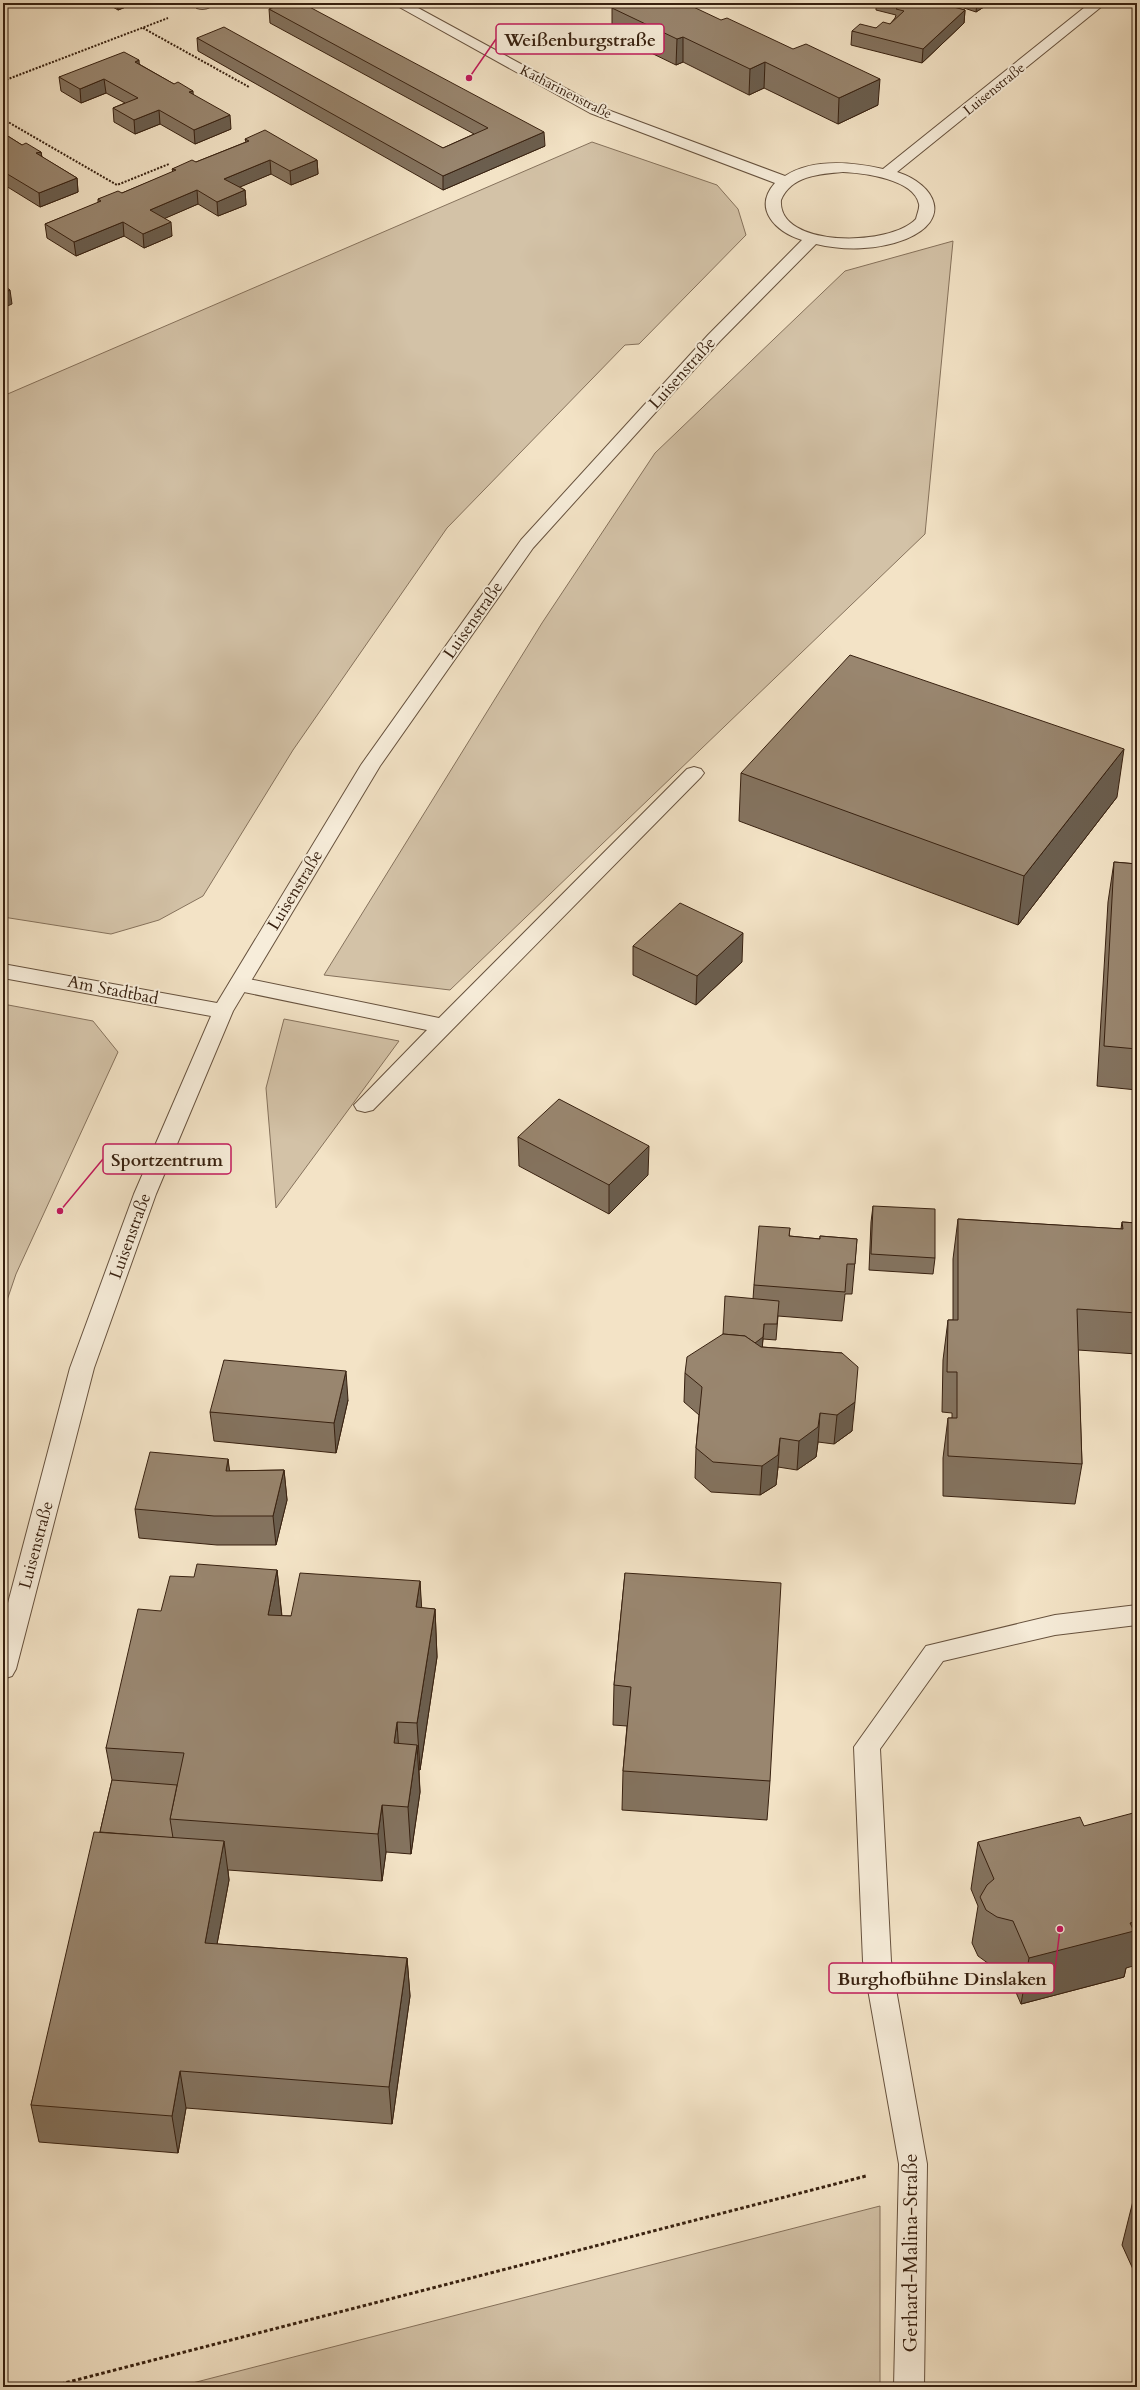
<svg xmlns="http://www.w3.org/2000/svg" width="1140" height="2390" font-family="Cardo,serif">
	<style>
		.green { fill: #d3c2a7; stroke: #86725c }
		.lines { fill: none; stroke-linecap: round; stroke-linejoin: round }
		.lane-casing { stroke: #67523e; stroke-width: 2 }
		.street-casing { stroke: #67523e; stroke-width: 2 }
		.path-far1 { stroke: #382110; stroke-width: 2; stroke-dasharray: 2 1.5; stroke-linecap: butt }
		.path { stroke: #382110; stroke-width: 3; stroke-dasharray: 3.5 2.5; stroke-linecap: butt }
		.lane { fill: #f7edda; fill-rule: evenodd }
		.street { fill: #f7edda; fill-rule: evenodd }
		.wall { fill: #84735f; stroke: #382110 }
		.shaded-wall { fill: #6b5e4e; stroke: #382110 }
		.building { fill: #99866f; stroke: #382110 }
		.labels { text-anchor: middle; dominant-baseline: central; stroke-width: 4; stroke-linejoin: round; paint-order: stroke }
		.far-street-label { font-size: 14px; fill: #382110; stroke: #f7edda }
		.street-label { font-size: 17px; fill: #382110; stroke: #f7edda }
		.near-street-label { font-size: 20px; fill: #382110; stroke: #f7edda }
		.leader { fill: none; stroke: #c2185b; stroke-width: 1.5 }
		.callout-dot { fill: #c2185b; stroke: #f7edda; stroke-width: 1.5 }
		.callout { fill: #f7edda; stroke: #c2185b; stroke-width: 1.5 }
		.callout-label { font-size: 18px; text-anchor: middle; font-weight: bold; fill: #382110 }
	</style>
	<rect width="100%" height="100%" fill="#f3e3c6"/>
	<filter id="stains"><feTurbulence type="fractalNoise" baseFrequency=".005" numOctaves="4"/><feColorMatrix values="0 0 0 0 .2 0 0 0 0 .09 0 0 0 0 .02 0 0 0 .5 -.17"/></filter>
	<radialGradient id="worn" r=".72"><stop offset=".6" stop-color="#630" stop-opacity="0"/><stop offset="1" stop-color="#630" stop-opacity=".3"/></radialGradient>
	<!-- green -->
	<g class="green">
		<polygon points="592,142 717,185 738,209 746,235 639,344 625,345 447,528 293,750 203,896 159,920 111,934 3,917 3,396"/>
		<polygon points="953,241 925,534 450,990 324,975 542,623 655,453 845,271"/>
		<polygon points="3,1004 93,1021 118,1052 16,1274 3,1312"/>
		<polygon points="284,1019 399,1041 276,1208 266,1088"/>
		<polygon points="880,2206 880,2387 177,2387"/>
	</g>
	<g class="lines">
		<!-- lane casing -->
		<g class="lane-casing">
			<g id="lane">
				<path d="M 196,3 L 214,3 C 210,9 203,10 197,8 Z"/>
				<polygon points="694,767 701,769 704,773 701,777 373,1110 365,1112 357,1110 354,1105 427,1030 239,991 232,989 229,984 232,979 239,977 439,1018 687,769"/>
			</g>
		</g>
		<!-- street casing -->
		<g class="street-casing">
			<g id="street">
				<path d="M 392,3 L 409,3 L 600,107 L 785,176 C 813,158 852,162 883,169 L 1090,3 L 1106,3 L 897,172 C 937,185 952,220 906,239 C 878,250 845,251 816,244 L 720,341 L 533,548 L 380,766 L 233,1011 L 156,1194 L 94,1368 L 16,1669 L 12,1676 L 3,1679 L 3,1622 L 70,1368 L 134,1194 L 211,1016 L 3,978 L 3,964 L 217,1003 L 361,765 L 521,540 L 708,335 L 802,240 C 776,232 752,209 775,183 L 590,113 ZM 843,172 C 864,173 914,179 919,204 C 920,208 917,214 916,219 C 890,247 777,248 781,200 C 791,176 819,174 843,172 Z"/>
				<polygon points="1137,1605 1137,1625 1055,1635 943,1661 880,1749 891,1961 927,2164 924,2387 894,2387 899,2164 863,1961 854,1747 926,1646 1055,1615"/>
			</g>
		</g>
		<!-- path-far1 -->
		<g class="path-far1">
			<polyline points="143,28 249,87"/>
			<polyline points="3,81 168,18"/>
			<polyline points="3,119 117,185 169,164"/>
		</g>
		<!-- path -->
		<polyline class="path" points="49,2387 866,2176"/>
		<!-- lane -->
		<use href="#lane" class="lane"/>
		<!-- street -->
		<use href="#street" class="street"/>
	</g>
	<!-- wall -->
	<g class="wall">
		<polygon points="106,3 136,3 118,10"/>
		<polygon points="550,3 560,3 554,5"/>
		<polygon points="625,3 878,105 838,124 764,88 749,95 683,62 676,65 612,34 612,8"/>
		<polygon points="876,3 938,3 965,10 964,23 922,63 851,45 852,31 876,28 890,24 895,18 896,15 876,10"/>
		<polygon points="949,3 990,3 976,12"/>
		<polygon points="269,9 545,146 443,190 198,51 197,38 443,148 474,134 270,23"/>
		<polygon points="139,64 193,95 231,129 195,144 160,124 135,134 114,122 113,108 125,103 106,93 81,103 61,91 59,77"/>
		<polygon points="3,133 22,145 41,152 42,157 77,178 78,192 40,207 6,186 3,187"/>
		<polygon points="245,139 317,160 318,174 291,185 271,174 239,187 245,190 246,205 218,216 198,204 165,218 172,236 144,248 124,236 76,256 47,238 45,224 98,203 98,199 122,193 173,172 172,169 196,162 246,142"/>
		<polygon points="741,773 1117,797 1018,925 739,821"/>
		<polygon points="1114,862 1137,864 1137,1090 1097,1086 1108,902"/>
		<polygon points="633,946 742,962 696,1005 633,975"/>
		<polygon points="518,1137 648,1175 609,1214 519,1166"/>
		<polygon points="873,1206 935,1258 933,1274 869,1270 871,1222"/>
		<polygon points="958,1219 1121,1229 1122,1222 1137,1223 1137,1354 1078,1350 1082,1464 1075,1504 943,1496 943,1458 948,1418 952,1418 952,1413 942,1412 943,1360 948,1320 953,1320 953,1259"/>
		<polygon points="790,1228 789,1236 820,1239 820,1236 857,1239 852,1294 845,1294 842,1321 778,1316 776,1340 763,1339 762,1347 842,1353 852,1431 834,1444 818,1442 816,1457 797,1470 778,1467 776,1485 760,1495 711,1492 695,1478 696,1448 699,1415 684,1402 685,1373 723,1334 753,1299 754,1285"/>
		<polygon points="348,1400 336,1453 214,1441 210,1412"/>
		<polygon points="228,1459 229,1471 284,1470 287,1500 276,1545 217,1545 139,1538 135,1509"/>
		<polygon points="277,1570 282,1616 291,1616 420,1581 421,1608 435,1609 437,1657 420,1770 419,1770 420,1792 411,1854 386,1852 382,1881 228,1870 229,1880 217,1944 407,1958 410,1996 392,2124 186,2108 178,2153 39,2142 31,2105 100,1832 112,1780 106,1748 161,1611 194,1577"/>
		<polygon points="625,1573 770,1781 767,1820 622,1810 623,1771 627,1726 613,1725 614,1685"/>
		<polygon points="978,1842 1126,1968 1124,1977 1021,2004 1005,1967 989,1964 978,1956 972,1943 978,1906 971,1889"/>
		<polygon points="1137,2200 1137,2278 1122,2245 1133,2201"/>
	</g>
	<!-- shaded-wall -->
	<g class="shaded-wall">
		<polygon points="117,3 136,3 118,10"/>
		<polygon points="554,3 560,3 554,5"/>
		<polygon points="977,3 990,3 976,12"/>
		<polygon points="965,10 964,23 922,63 923,49"/>
		<polygon points="683,37 683,62 676,65 677,39"/>
		<polygon points="139,60 140,74 135,62"/>
		<polygon points="765,62 764,88 749,95 750,69"/>
		<polygon points="104,79 106,93 81,103 80,89"/>
		<polygon points="880,79 878,105 838,124 839,98"/>
		<polygon points="193,91 194,105 189,92"/>
		<polygon points="159,110 160,124 135,134 134,120"/>
		<polygon points="230,115 231,129 195,144 194,130"/>
		<polygon points="544,132 545,146 443,190 443,176"/>
		<polygon points="41,152 43,166 36,153"/>
		<polygon points="270,160 271,174 226,193 224,179"/>
		<polygon points="317,160 318,174 291,185 290,171"/>
		<polygon points="3,172 4,172 6,186 3,187"/>
		<polygon points="77,178 78,192 40,207 39,193"/>
		<polygon points="197,190 198,204 152,224 150,210"/>
		<polygon points="245,190 246,205 218,216 217,202"/>
		<polygon points="123,222 124,236 76,256 74,242"/>
		<polygon points="171,222 172,236 144,248 143,234"/>
		<polygon points="10,290 12,304 3,308 3,293"/>
		<polygon points="1124,749 1117,797 1018,925 1024,876"/>
		<polygon points="743,933 742,962 696,1005 697,976"/>
		<polygon points="649,1146 648,1175 609,1214 609,1185"/>
		<polygon points="764,1324 762,1352 744,1366"/>
		<polygon points="346,1371 348,1400 336,1453 334,1423"/>
		<polygon points="855,1402 852,1431 834,1444 837,1415"/>
		<polygon points="820,1413 818,1442 816,1457 797,1470 799,1441"/>
		<polygon points="780,1438 778,1467 776,1485 760,1495 762,1466"/>
		<polygon points="228,1459 232,1489 226,1471"/>
		<polygon points="284,1470 287,1500 276,1545 273,1516"/>
		<polygon points="277,1570 282,1619 268,1615"/>
		<polygon points="420,1581 423,1629 416,1607"/>
		<polygon points="435,1609 437,1657 420,1770 417,1723"/>
		<polygon points="397,1722 400,1769 394,1743"/>
		<polygon points="417,1745 420,1792 411,1854 408,1807"/>
		<polygon points="382,1805 386,1852 382,1881 378,1834"/>
		<polygon points="224,1841 229,1880 210,1981 205,1943"/>
		<polygon points="1137,1921 1137,1965 1126,1968 1124,1977 1021,2004 1029,1958 1130,1923"/>
		<polygon points="407,1958 410,1996 392,2124 389,2087"/>
		<polygon points="180,2071 186,2108 178,2153 172,2116"/>
	</g>
	<!-- building -->
	<g class="building">
		<polygon points="285,3 302,3 544,132 443,176 197,38 224,27 443,148 488,128 269,9"/>
		<polygon points="625,3 685,3 721,20 727,18 793,49 806,44 880,79 839,98 765,62 750,69 683,37 677,39 612,8"/>
		<polygon points="903,3 938,3 965,10 923,49 852,31 860,24 876,28 883,22 890,24 904,11 896,9"/>
		<polygon points="124,52 139,60 135,62 174,84 178,82 193,91 189,92 230,115 194,130 159,110 134,120 113,108 138,98 104,79 80,89 59,77"/>
		<polygon points="265,130 317,160 290,171 270,160 224,179 245,190 217,202 197,190 150,210 171,222 143,234 123,222 74,242 45,224 101,201 98,199 118,191 122,193 176,170 172,169 192,160 196,162 249,141 245,139"/>
		<polygon points="3,133 22,145 26,143 41,152 36,153 77,178 39,193 4,172 3,172"/>
		<polygon points="3,285 10,290 3,293"/>
		<polygon points="850,655 1124,749 1024,876 741,773"/>
		<polygon points="1114,862 1137,864 1137,1049 1104,1046"/>
		<polygon points="680,903 743,933 697,976 633,946"/>
		<polygon points="559,1099 649,1146 609,1185 518,1137"/>
		<polygon points="873,1206 935,1209 935,1258 871,1254"/>
		<polygon points="958,1219 1123,1229 1122,1222 1137,1223 1137,1313 1077,1309 1082,1464 948,1456 948,1418 957,1418 957,1372 947,1372 948,1320 958,1320"/>
		<polygon points="759,1226 790,1228 789,1236 820,1239 820,1236 857,1239 855,1264 847,1264 845,1292 754,1285"/>
		<polygon points="725,1296 779,1301 777,1324 764,1324 763,1337 755,1343 745,1336 723,1334"/>
		<polygon points="723,1334 745,1336 761,1347 842,1353 858,1367 855,1402 837,1415 820,1413 818,1427 799,1441 780,1438 778,1455 762,1466 713,1462 696,1448 702,1387 685,1373 687,1357"/>
		<polygon points="224,1360 346,1371 334,1423 210,1412"/>
		<polygon points="150,1452 228,1459 226,1471 284,1470 273,1516 214,1516 135,1509"/>
		<polygon points="197,1564 277,1570 268,1615 291,1616 300,1573 420,1581 416,1607 435,1609 417,1723 397,1722 394,1743 417,1745 408,1807 382,1805 378,1834 170,1819 184,1753 106,1748 138,1609 161,1611 170,1576 194,1577"/>
		<polygon points="625,1573 781,1583 770,1781 623,1771 631,1687 614,1685"/>
		<polygon points="112,1780 177,1785 170,1819 173,1838 100,1832"/>
		<polygon points="1137,1812 1137,1921 1130,1923 1134,1931 1029,1958 1013,1921 997,1917 986,1910 980,1897 987,1885 994,1879 978,1842 1080,1817 1084,1826"/>
		<polygon points="94,1832 224,1841 205,1943 407,1958 389,2087 180,2071 172,2116 31,2105"/>
		<polygon points="1137,2200 1137,2209 1133,2201"/>
	</g>
	<g class="labels">
		<!-- far-street labels -->
		<g class="far-street-label">
			<text transform="translate(994 89) rotate(-39)">Luisenstraße</text>
			<text transform="translate(566 92) rotate(27)">Katharinenstraße</text>
		</g>
		<!-- street labels -->
		<g class="street-label">
			<text transform="translate(682 373) rotate(-48)">Luisenstraße</text>
			<text transform="translate(473 620) rotate(-55)">Luisenstraße</text>
			<text transform="translate(295 890) rotate(-59)">Luisenstraße</text>
			<text transform="translate(113 990) rotate(11)">Am Stadtbad</text>
			<text transform="translate(130 1236) rotate(-70)">Luisenstraße</text>
			<text transform="translate(36 1545) rotate(-75)">Luisenstraße</text>
		</g>
		<!-- near-street labels -->
		<g class="near-street-label">
			<text transform="translate(910 2253) rotate(-90)">Gerhard-Malina-Straße</text>
		</g>
	</g>
	<!-- callouts -->
	<path class="leader" d="M469 78L496 39M60 1211L103 1159M1060 1929L1054 1978"/>
	<g class="callout-dot">
		<circle cx="469" cy="78" r="4"/>
		<circle cx="60" cy="1211" r="4"/>
		<circle cx="1060" cy="1929" r="4"/>
	</g>
	<g class="callout">
		<rect x="496" y="24" width="168" height="30" rx="4"/>
		<rect x="103" y="1144" width="128" height="30" rx="4"/>
		<rect x="829" y="1963" width="225" height="30" rx="4"/>
	</g>
	<g class="callout-label">
		<text x="580" y="46">Weißenburgstraße</text>
		<text x="167" y="1166">Sportzentrum</text>
		<text x="942" y="1985">Burghofbühne Dinslaken</text>
	</g>
	<!-- margin -->
	<rect width="1140" height="2390" fill="none" stroke="#f3e3c6" stroke-width="16"/>
	<rect x="4" y="4" width="1132" height="2382" fill="none" stroke="#382110" stroke-width="2"/>
	<rect x="8" y="8" width="1124" height="2374" fill="none" stroke="#382110"/>
	<rect width="100%" height="100%" filter="url(#stains)"/>
	<rect width="100%" height="100%" fill="url(#worn)"/>
</svg>
